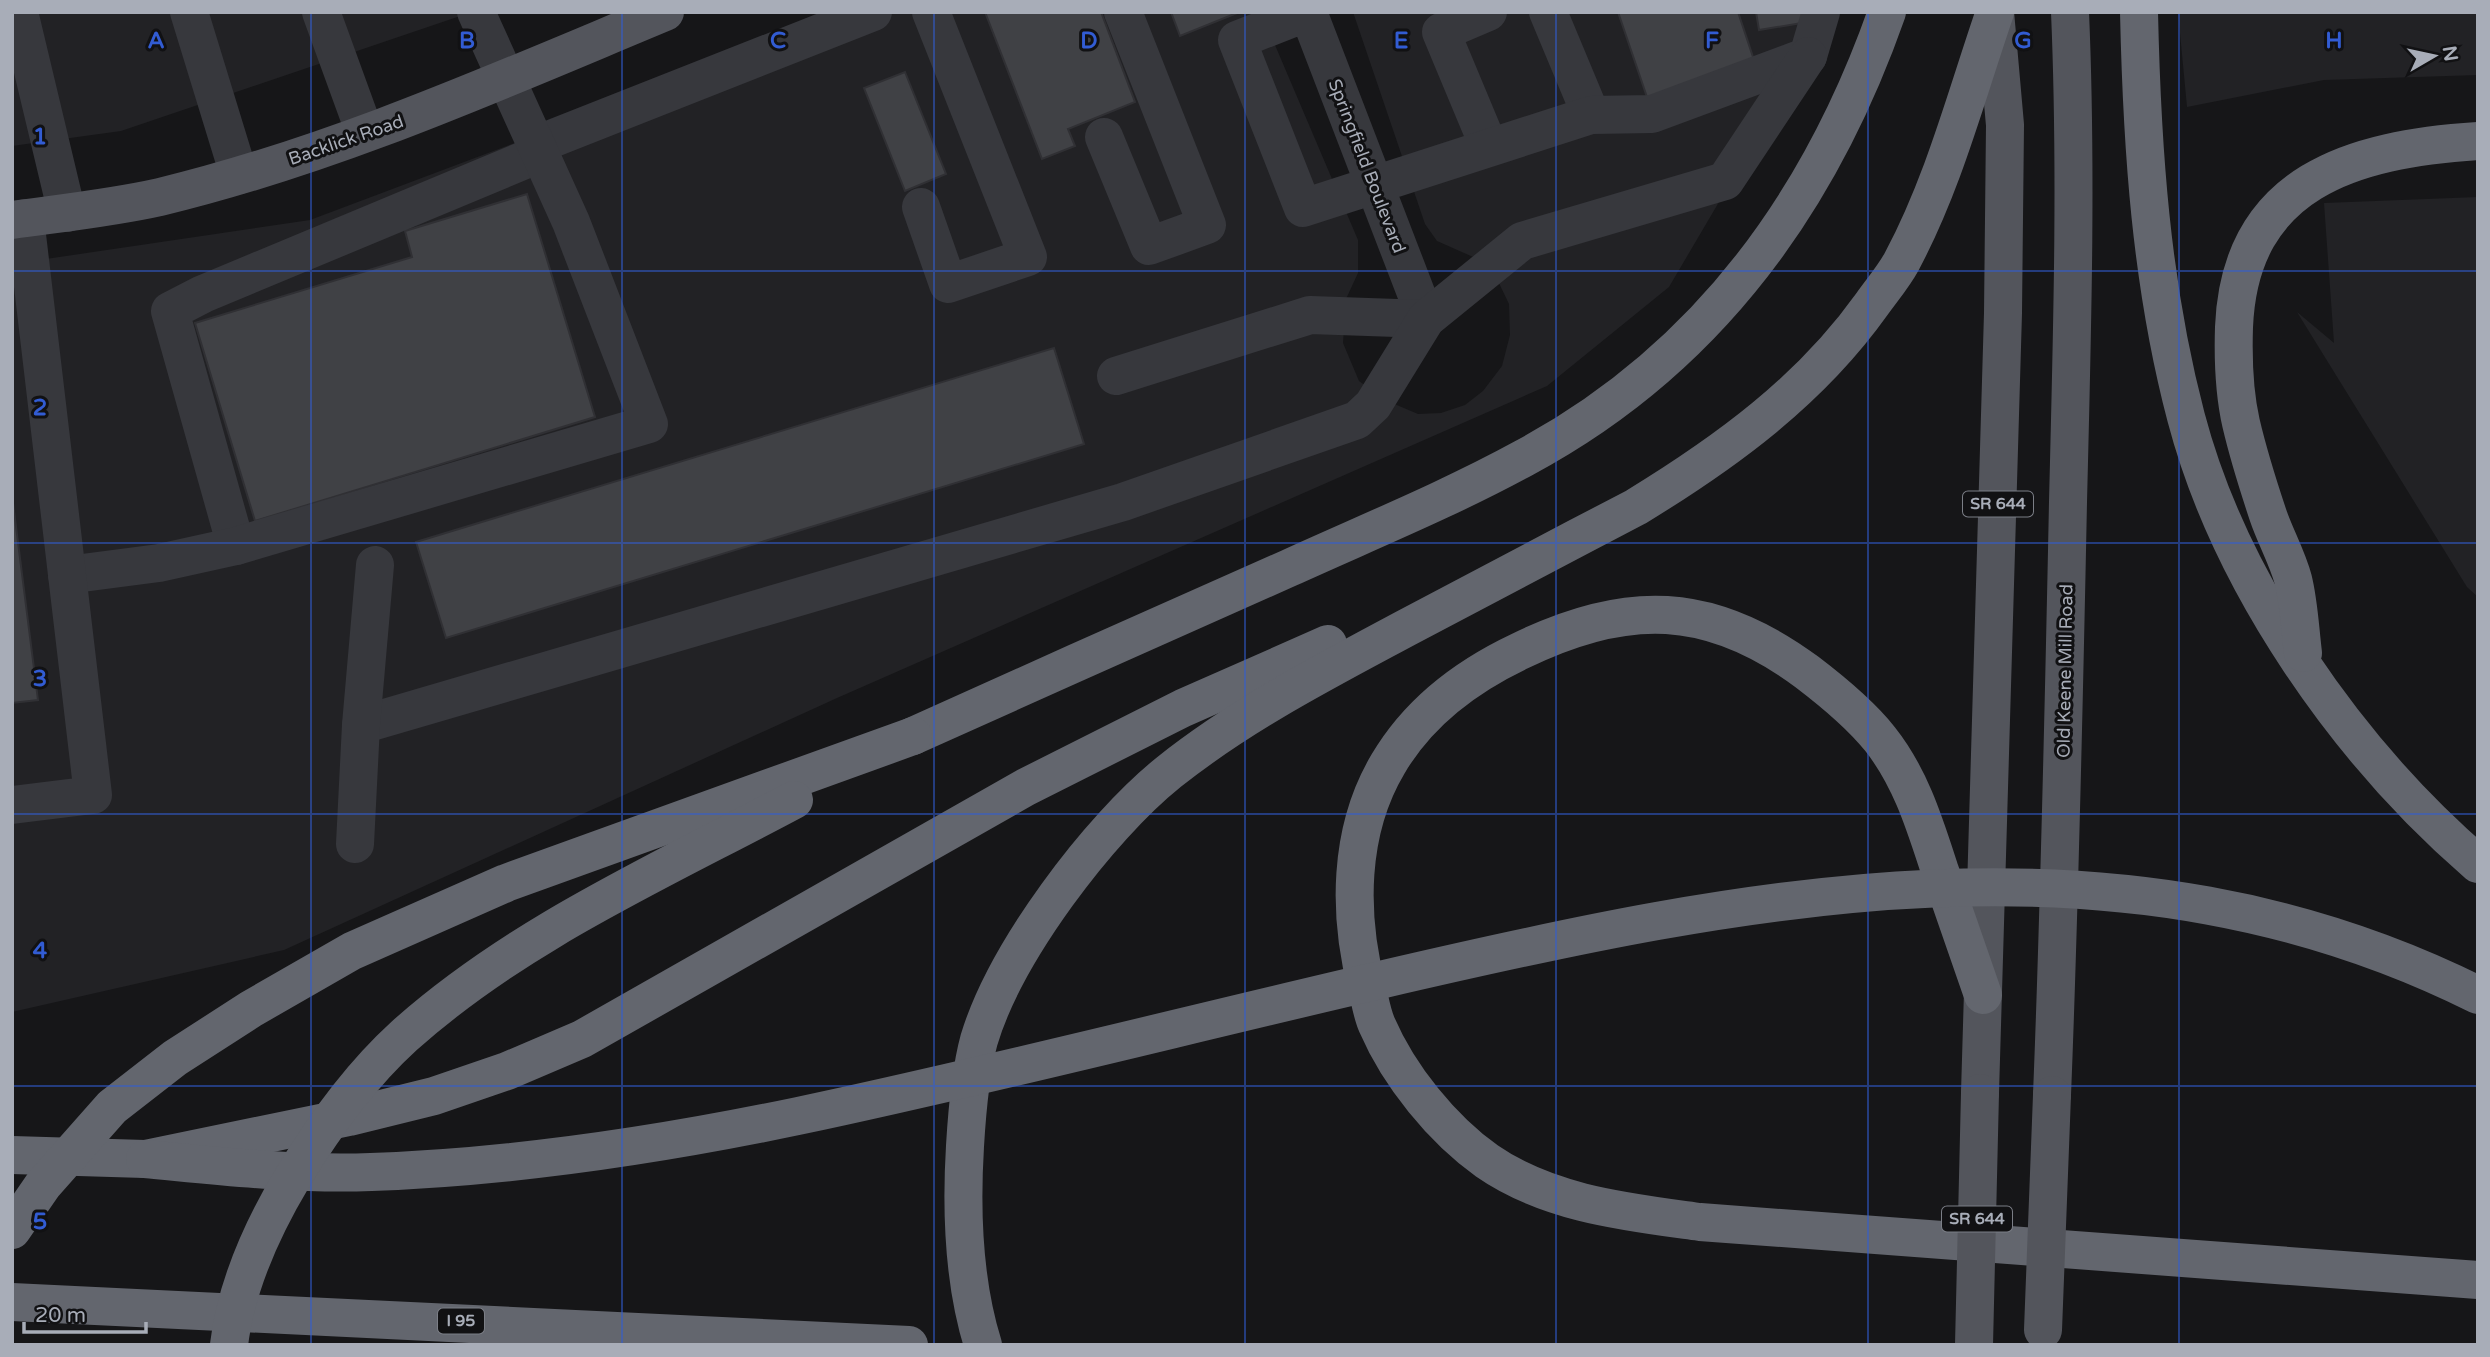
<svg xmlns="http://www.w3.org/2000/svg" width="2490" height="1357" font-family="'Varela Round',sans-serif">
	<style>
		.built { fill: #222225 }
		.building { fill: #404145; stroke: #303034; stroke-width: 2 }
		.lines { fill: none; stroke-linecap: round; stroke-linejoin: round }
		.minor { stroke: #37383d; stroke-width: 38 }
		.major { stroke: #53555c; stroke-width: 38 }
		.highway { stroke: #63666e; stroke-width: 38 }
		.major-bridge { stroke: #53555c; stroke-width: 38 }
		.highway-bridge { stroke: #63666e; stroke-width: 38 }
		.grid { fill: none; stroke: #325cd3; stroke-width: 2; stroke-opacity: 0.55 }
		.labels { text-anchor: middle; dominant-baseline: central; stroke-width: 6; stroke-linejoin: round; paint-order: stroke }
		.shield { fill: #111113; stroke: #7b7e86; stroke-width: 2 }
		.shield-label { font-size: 16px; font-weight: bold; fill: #a8adb8 }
		.street-label { font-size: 18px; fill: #a8adb8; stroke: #111113 }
		.grid-label { font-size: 23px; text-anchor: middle; font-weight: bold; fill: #325cd3; stroke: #111113; stroke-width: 6; stroke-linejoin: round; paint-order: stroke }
	</style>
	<rect width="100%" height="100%" fill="#161618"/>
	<!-- built -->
	<g class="built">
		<polygon points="12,12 472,12 121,131 12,146"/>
		<polygon points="863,12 1261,12 1358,240 1358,273 1346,299 1343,343 1359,381 1385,400 1418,414 1441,413 1465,405 1483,391 1502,366 1510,335 1509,304 1497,279 1480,260 1437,241 1425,224 1353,12 1825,12 1823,25 1669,287 1547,386 837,698 284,950 12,1012 12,264 310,220"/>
		<polygon points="2178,12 2478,12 2478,75 2324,80 2187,107"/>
		<polygon points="2478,197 2478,597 2467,587 2297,312 2334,343 2324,203"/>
	</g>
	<!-- building -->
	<g class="building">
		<polygon points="985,12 1101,12 1135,102 1068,129 1075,146 1042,159"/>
		<polygon points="1171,12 1237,12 1237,13 1180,36"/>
		<polygon points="1618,12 1738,12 1756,66 1649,103"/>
		<polygon points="1756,12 1813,12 1814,21 1759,30"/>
		<polygon points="905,72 946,174 905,191 864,88"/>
		<polygon points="527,194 595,417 255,521 195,323 412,257 405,231"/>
		<polygon points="1054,348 1084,444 446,638 416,542"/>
		<polygon points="12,495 38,700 12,703"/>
	</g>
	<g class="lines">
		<!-- minor -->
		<g class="minor">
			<polyline points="19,12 67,213"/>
			<polyline points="189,12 239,175"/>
			<polyline points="321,12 365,133"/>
			<polyline points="1488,12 1441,32 1489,147"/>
			<polyline points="1548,12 1591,115"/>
			<polyline points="1104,137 1149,246 1207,225 1123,12"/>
			<polyline points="536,145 873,12"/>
			<polyline points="921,207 948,284 1028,257 931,12"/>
			<polyline points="1426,319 1308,12 1237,40 1303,208 1591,115 1652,114 1808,56 1821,12"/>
			<polyline points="1116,376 1310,315 1426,319"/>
			<polyline points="236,546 170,311 203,294 539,154"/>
			<polyline points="67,575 159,563 236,546 649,424 571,222 476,12"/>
			<polyline points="361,725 1123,502 1357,420 1373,405 1426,319 1522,241 1725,181 1808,56"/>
			<polyline points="12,805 93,795 25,218"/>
			<polyline points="355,844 361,725 375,565"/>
		</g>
		<!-- major -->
		<g class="major">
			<path d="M 12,220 C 62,213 111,208 160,197 C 334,155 499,81 665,12"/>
			<polyline points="1980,1093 2003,313 2005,125 1995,12"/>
			<path d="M 2052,1095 C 2060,897 2064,700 2068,502 C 2072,339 2077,175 2070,12"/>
		</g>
		<!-- highway -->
		<g class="highway">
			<path d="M 2139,12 C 2142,149 2151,284 2186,417 C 2230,584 2348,752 2478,864"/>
			<path d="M 2303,653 C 2300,629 2299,603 2293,579 C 2287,557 2275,536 2268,515 C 2258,485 2248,453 2241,423 C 2234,392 2233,358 2234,327 C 2240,181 2353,149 2478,141"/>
			<path d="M 913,736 C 1038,680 1164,623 1289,568 C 1368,532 1449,499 1524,458 C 1705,361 1820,203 1887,12"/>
			<path d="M 1983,995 C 1969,954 1954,912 1940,871 C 1925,825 1911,778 1880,739 C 1860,714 1832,691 1807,672 C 1710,600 1626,599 1520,651 C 1467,676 1418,713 1388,764 C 1348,831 1348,915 1367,988 C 1370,1000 1372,1014 1377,1025 C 1399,1076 1442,1129 1487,1161 C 1549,1204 1627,1212 1700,1222 L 2478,1280"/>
			<polyline points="12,1155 145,1159 349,1117 434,1096 507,1071 582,1039 1026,787 1183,708 1328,644"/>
			<polyline points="12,1302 909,1345"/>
			<path d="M 983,1345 C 963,1281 961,1212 965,1146 C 967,1112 970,1073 979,1040 C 1005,953 1098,829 1169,772 C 1242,714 1324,672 1406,628 C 1482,588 1559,547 1636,507 C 1726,452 1810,391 1872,304 C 1882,290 1894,276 1902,261 C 1944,182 1966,96 1995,12"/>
		</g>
		<!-- major-bridge -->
		<g class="major-bridge">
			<polyline points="2043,1330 2052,1095"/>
			<polyline points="1974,1345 1980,1093"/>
		</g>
		<!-- highway-bridge -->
		<g class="highway-bridge">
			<path d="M 145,1159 C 220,1166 296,1175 371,1172 C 513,1167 659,1145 798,1116 C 992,1075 1186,1025 1380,980 C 1749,894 2121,817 2478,995"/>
			<polyline points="12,1230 43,1185 112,1107 175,1058 251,1009 352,951 506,883 913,736"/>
			<path d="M 229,1345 C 236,1286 263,1227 293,1177 C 324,1126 360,1076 404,1036 C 518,934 661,871 794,800"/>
		</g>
	</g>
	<!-- grid -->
	<path class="grid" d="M 311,12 L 311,1345M 622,12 L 622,1345M 934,12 L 934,1345M 1245,12 L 1245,1345M 1556,12 L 1556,1345M 1868,12 L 1868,1345M 2179,12 L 2179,1345M 12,271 L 2478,271M 12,543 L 2478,543M 12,814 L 2478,814M 12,1086 L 2478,1086"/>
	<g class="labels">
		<!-- shield labels -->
		<g class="shield">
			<rect x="1963" y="491.5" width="70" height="25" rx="5"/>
			<rect x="1942" y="1206.5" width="70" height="25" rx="5"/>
			<rect x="438" y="1308.5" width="46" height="25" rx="5"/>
		</g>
		<g class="shield-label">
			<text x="1998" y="504">SR 644</text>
			<text x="1977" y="1219">SR 644</text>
			<text x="461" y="1321">I 95</text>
		</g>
		<!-- street labels -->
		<g class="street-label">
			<text transform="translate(346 140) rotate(-19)">Backlick Road</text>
			<text transform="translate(1367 166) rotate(69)">Springfield Boulevard</text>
			<text transform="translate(2065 671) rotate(-89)">Old Keene Mill Road</text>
		</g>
	</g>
	<g class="grid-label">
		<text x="156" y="48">A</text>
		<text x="467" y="48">B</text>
		<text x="778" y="48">C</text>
		<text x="1089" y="48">D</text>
		<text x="1401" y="48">E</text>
		<text x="1712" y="48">F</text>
		<text x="2023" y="48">G</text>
		<text x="2334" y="48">H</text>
		<text x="40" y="144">1</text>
		<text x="40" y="415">2</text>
		<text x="40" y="686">3</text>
		<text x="40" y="958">4</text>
		<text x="40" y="1229">5</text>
	</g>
	<!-- border -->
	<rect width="2490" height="1357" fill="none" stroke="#a8adb8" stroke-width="28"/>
	<!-- north arrow -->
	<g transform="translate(2434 56) rotate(81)" stroke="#111113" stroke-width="5" paint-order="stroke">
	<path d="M0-5L12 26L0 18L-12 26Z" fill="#a8adb8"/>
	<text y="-10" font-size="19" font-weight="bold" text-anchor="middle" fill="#a8adb8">N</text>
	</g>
	<!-- scale -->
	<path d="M24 1322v10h122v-10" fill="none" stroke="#a8adb8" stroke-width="3.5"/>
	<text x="35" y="1322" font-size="21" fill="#a8adb8" stroke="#111113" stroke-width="5" paint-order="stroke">20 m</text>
</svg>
